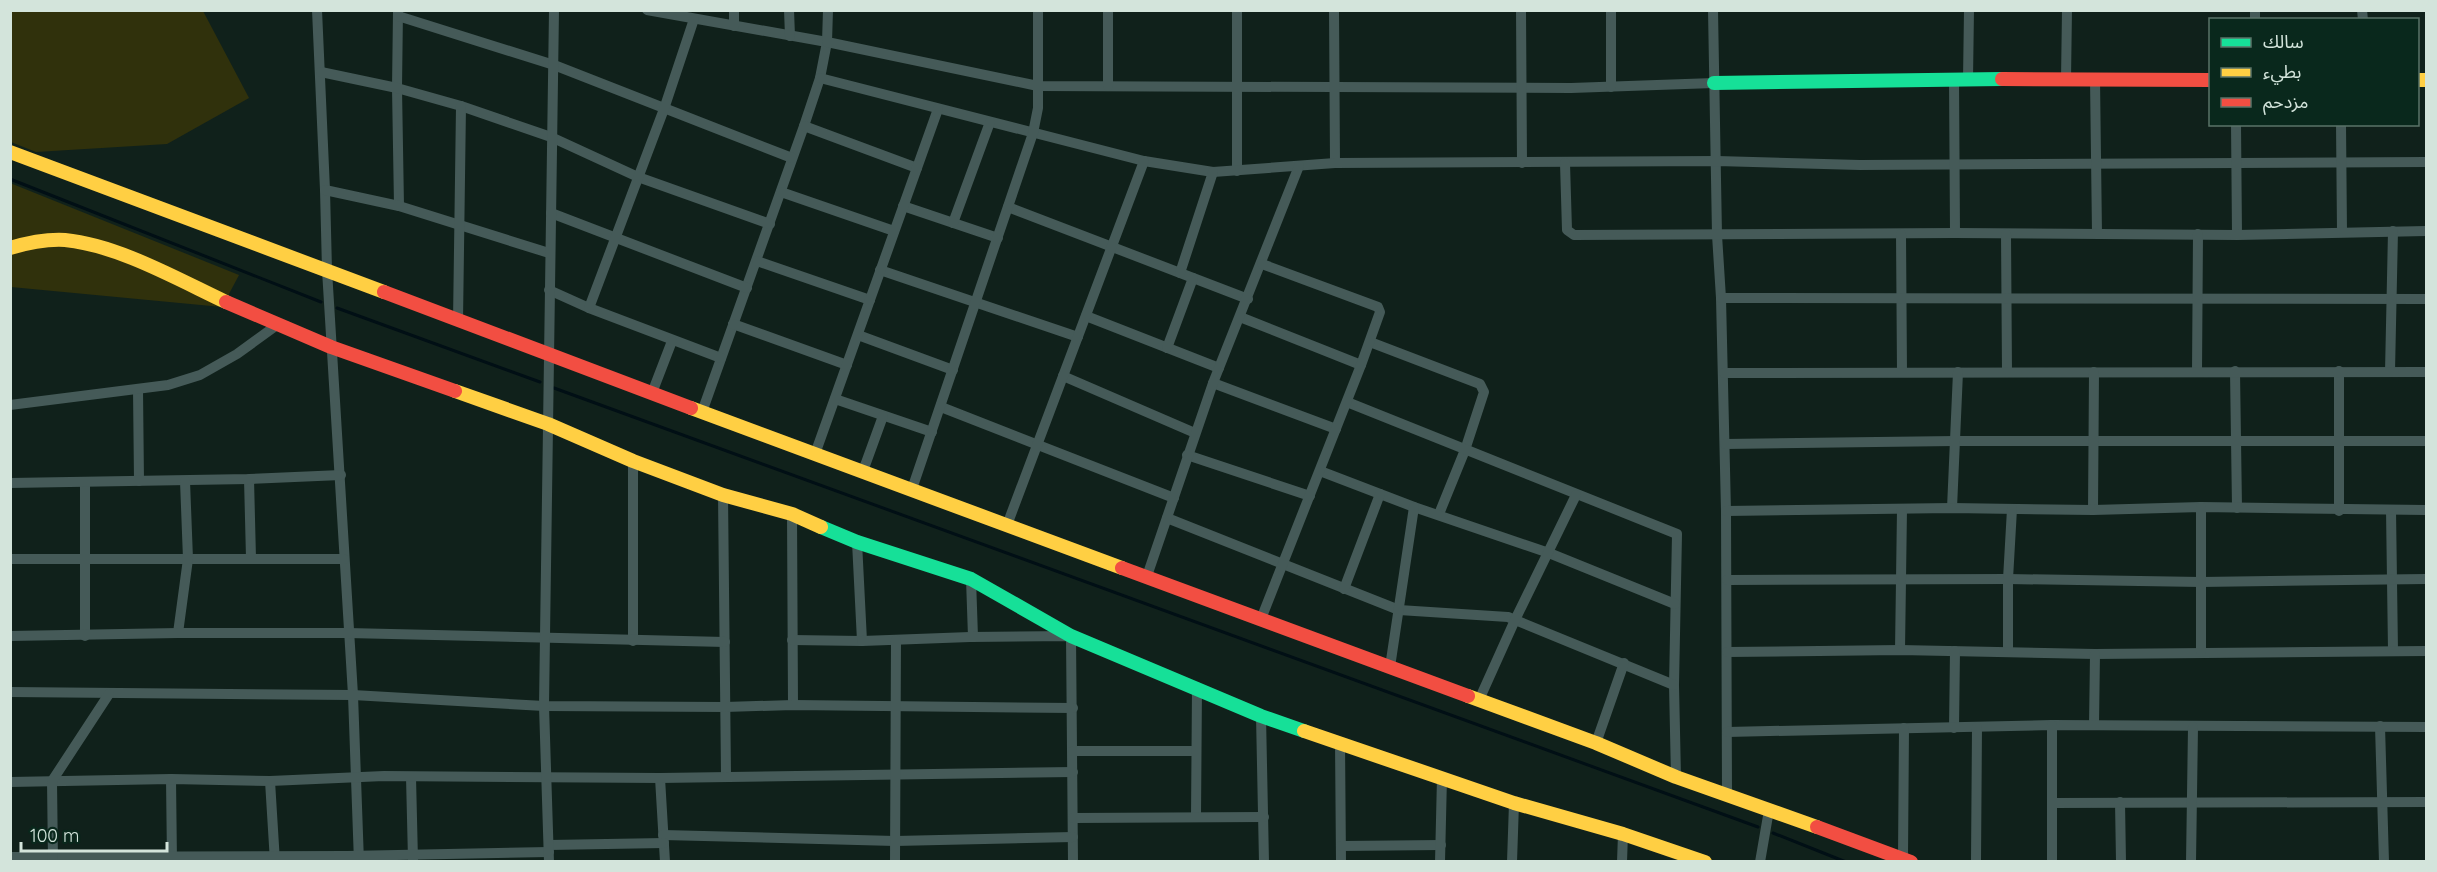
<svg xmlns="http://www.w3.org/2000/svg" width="2437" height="872" font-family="Quicksand,'Noto Sans Arabic',sans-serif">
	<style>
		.green { fill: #30310c }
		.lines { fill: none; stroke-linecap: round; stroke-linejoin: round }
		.stream { stroke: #010f15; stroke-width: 3 }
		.street { stroke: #455a58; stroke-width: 10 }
		.fast { stroke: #16e098; stroke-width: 14 }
		.slow { stroke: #ffcf43; stroke-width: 14 }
		.jam { stroke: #f24e42; stroke-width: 14 }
	</style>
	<rect width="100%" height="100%" fill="#10211b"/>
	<!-- green -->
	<g class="green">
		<polygon points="10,11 203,11 249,98 167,144 36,152 11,142"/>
		<polygon points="10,183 239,275 222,307 11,287"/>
	</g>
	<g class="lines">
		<!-- stream -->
		<g class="stream">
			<polyline points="10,179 321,302"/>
			<polyline points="337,308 540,382"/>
			<polyline points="554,388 1758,827"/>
			<polyline points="1773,833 1846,862"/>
		</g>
		<!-- street -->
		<g class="street">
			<polyline points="317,10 325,190 327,270 353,695 359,862"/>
			<polyline points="647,10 827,42 820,78 804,126 702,412"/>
			<polyline points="734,10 734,26"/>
			<polyline points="789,10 790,36"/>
			<polyline points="828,10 827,42 1038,86 1571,88 1714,83"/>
			<polyline points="1237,10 1237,171"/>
			<polyline points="1334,10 1335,163"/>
			<polyline points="1521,10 1522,163"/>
			<polyline points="1713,10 1717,235 1721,298 1726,511 1727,794"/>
			<polyline points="2255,10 2255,20"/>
			<polyline points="2362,10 2363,20"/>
			<polyline points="398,11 397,88 399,206"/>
			<polyline points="398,16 554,65 792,158"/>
			<polyline points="321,72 397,88 461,106 551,137 638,177 770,224"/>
			<polyline points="820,78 1144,161 1213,172 1335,163 1717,161 1860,165 2426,162"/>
			<polyline points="1954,79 1955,233"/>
			<polyline points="1968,79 1969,10"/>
			<polyline points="2066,79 2067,10"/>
			<polyline points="2095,79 2097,234"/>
			<polyline points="1108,86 1108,10"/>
			<polyline points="1611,87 1611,10"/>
			<polyline points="2236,124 2237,235"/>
			<polyline points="2341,124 2342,232"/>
			<polyline points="804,126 917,168"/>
			<polyline points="1565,163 1567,230 1574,235 1955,233 2237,235 2426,231"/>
			<polyline points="325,190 399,206 549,253"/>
			<polyline points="781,192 894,231"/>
			<polyline points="903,206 998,238"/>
			<polyline points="1008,207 1248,299"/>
			<polyline points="551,213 747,288"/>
			<polyline points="953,223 990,122"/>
			<polyline points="1901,234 1902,372"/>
			<polyline points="2006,234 2007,372"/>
			<polyline points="757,261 870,300"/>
			<polyline points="880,270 1078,337"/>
			<polyline points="1180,273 1213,172"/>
			<polyline points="549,290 589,308 721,358"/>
			<polyline points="1721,298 2426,299"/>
			<polyline points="589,308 664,109 694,19"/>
			<polyline points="1086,316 1219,368"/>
			<polyline points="1240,317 1361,365"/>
			<polyline points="458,321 461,106"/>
			<polyline points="733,324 847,365"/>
			<polyline points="858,335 953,370"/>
			<polyline points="1370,342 1480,384 1484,392 1465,450 1439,514"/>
			<polyline points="1167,348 1193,278"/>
			<polyline points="2235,371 2237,508"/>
			<polyline points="2339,371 2339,511"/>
			<polyline points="2197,372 2198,234"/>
			<polyline points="2390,372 2393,231"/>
			<polyline points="1724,373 2426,372"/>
			<polyline points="1063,376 1195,433"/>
			<polyline points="1213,383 1336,429"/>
			<polyline points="138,390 139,481"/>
			<polyline points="652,393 672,341"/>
			<polyline points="835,399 932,432"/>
			<polyline points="1347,402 1677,534 1674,685 1676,777"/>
			<polyline points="10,405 168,385 200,375 237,354 277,325"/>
			<polyline points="941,407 1174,498"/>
			<polyline points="1725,444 1955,441 2426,441"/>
			<polyline points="815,454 938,109"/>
			<polyline points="1187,455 1310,496"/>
			<polyline points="633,461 633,641"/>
			<polyline points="863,471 883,416"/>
			<polyline points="1320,471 1414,507 1549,553 1675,604"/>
			<polyline points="249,479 251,558"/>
			<polyline points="85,482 85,636"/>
			<polyline points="10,483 249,479 341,475"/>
			<polyline points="912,489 1033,133 1038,108 1038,10"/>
			<polyline points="723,495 726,776"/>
			<polyline points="1952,508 1958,372"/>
			<polyline points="2093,510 2094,372"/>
			<polyline points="2391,510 2393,651"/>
			<polyline points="1726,511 1952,508 2093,510 2201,507 2426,510"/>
			<polyline points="792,514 793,705"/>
			<polyline points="1167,518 1399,610 1508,617 1674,685"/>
			<polyline points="1007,525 1144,161"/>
			<polyline points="10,559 344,559"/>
			<polyline points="1147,576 1213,383 1299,166"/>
			<polyline points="971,579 973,637"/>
			<polyline points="1727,580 2008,579 2201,582 2426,579"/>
			<polyline points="1344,589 1380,494"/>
			<polyline points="1261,619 1361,365 1380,312 1378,307 1262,264"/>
			<polyline points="178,633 188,559 185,481"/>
			<polyline points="10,636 178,633 348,633 725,642"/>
			<polyline points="792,640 862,641 857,542"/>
			<polyline points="862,641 970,637 1071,636 1073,862"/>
			<polyline points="1900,650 1902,509"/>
			<polyline points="2008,651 2008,579 2012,509"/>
			<polyline points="1727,652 1900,650 2095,654 2426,651"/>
			<polyline points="2201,652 2201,507"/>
			<polyline points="1390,667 1414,507"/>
			<polyline points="10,692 353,695 544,706 725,707 793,705 1073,708"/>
			<polyline points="1479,700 1515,620 1576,495"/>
			<polyline points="1261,716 1264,862"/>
			<polyline points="2094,725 2095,654"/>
			<polyline points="2380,726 2384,862"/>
			<polyline points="1954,728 1955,651"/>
			<polyline points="1727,732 2052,725 2426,727"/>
			<polyline points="1340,742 1341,862"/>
			<polyline points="1596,743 1624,663"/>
			<polyline points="1073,751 1196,751"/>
			<polyline points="411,777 413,860"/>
			<polyline points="660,778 665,862"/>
			<polyline points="171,779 172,862"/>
			<polyline points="270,781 275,862"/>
			<polyline points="10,782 171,779 270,781 384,776 660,778 1073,772"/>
			<polyline points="2120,802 2121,862"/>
			<polyline points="2053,803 2426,802"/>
			<polyline points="1196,817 1197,687"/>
			<polyline points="1073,818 1264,817"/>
			<polyline points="663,835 895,841 1073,837"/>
			<polyline points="549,845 664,843"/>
			<polyline points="1341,846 1441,845"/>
			<polyline points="10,857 347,856 549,852"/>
			<polyline points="1903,858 1904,728"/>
			<polyline points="53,861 52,781 109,694"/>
			<polyline points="549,862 544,706 554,10"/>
			<polyline points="895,862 896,640"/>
			<polyline points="1440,862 1442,777"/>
			<polyline points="1512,862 1514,803"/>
			<polyline points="1622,862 1623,834"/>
			<polyline points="1760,862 1769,810"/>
			<polyline points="1976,862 1977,727"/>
			<polyline points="2052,862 2052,725"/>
			<polyline points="2191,862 2193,727"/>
		</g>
		<!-- fast -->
		<g class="fast">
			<polyline points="1714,83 2002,79"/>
			<polyline points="821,527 857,542 971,579 1071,636 1261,716 1304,731"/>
		</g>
		<!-- slow -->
		<g class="slow">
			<polyline points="2418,80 2426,80"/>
			<polyline points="10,152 384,292"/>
			<path d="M 10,248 C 27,243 48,239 65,240 C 118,245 179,280 226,302"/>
			<polyline points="455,391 548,424 633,461 723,495 792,514 821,527"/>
			<polyline points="691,408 1122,568"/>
			<polyline points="1468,696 1596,743 1676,777 1817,827"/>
			<polyline points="1304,731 1514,803 1623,834 1705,862"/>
		</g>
		<!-- jam -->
		<g class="jam">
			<polyline points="2002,79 2210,80"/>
			<polyline points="384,292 691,408"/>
			<polyline points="226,302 331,347 455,391"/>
			<polyline points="1122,568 1468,696"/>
			<polyline points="1817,827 1911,862"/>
		</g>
	</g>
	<!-- border -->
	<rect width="2437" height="872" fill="none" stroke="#d3e4db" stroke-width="24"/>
	<!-- legend -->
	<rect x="2209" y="18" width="210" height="108" fill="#09281c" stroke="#5a7368" stroke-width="1.5"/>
	<rect x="2221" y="38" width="30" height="9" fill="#16e098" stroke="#5a7368" stroke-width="1.5"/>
	<text x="2263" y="48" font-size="18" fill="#d3e4db">سالك</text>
	<rect x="2221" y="68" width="30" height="9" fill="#ffcf43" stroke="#5a7368" stroke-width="1.5"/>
	<text x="2263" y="78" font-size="18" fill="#d3e4db">بطيء</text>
	<rect x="2221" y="98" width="30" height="9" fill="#f24e42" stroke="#5a7368" stroke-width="1.5"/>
	<text x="2263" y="108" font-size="18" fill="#d3e4db">مزدحم</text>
	<!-- scale -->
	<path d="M21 842v9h146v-9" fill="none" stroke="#d3e4db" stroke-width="3"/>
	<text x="30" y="842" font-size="18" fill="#d3e4db" stroke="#09281c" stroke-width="4.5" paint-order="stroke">100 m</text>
</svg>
